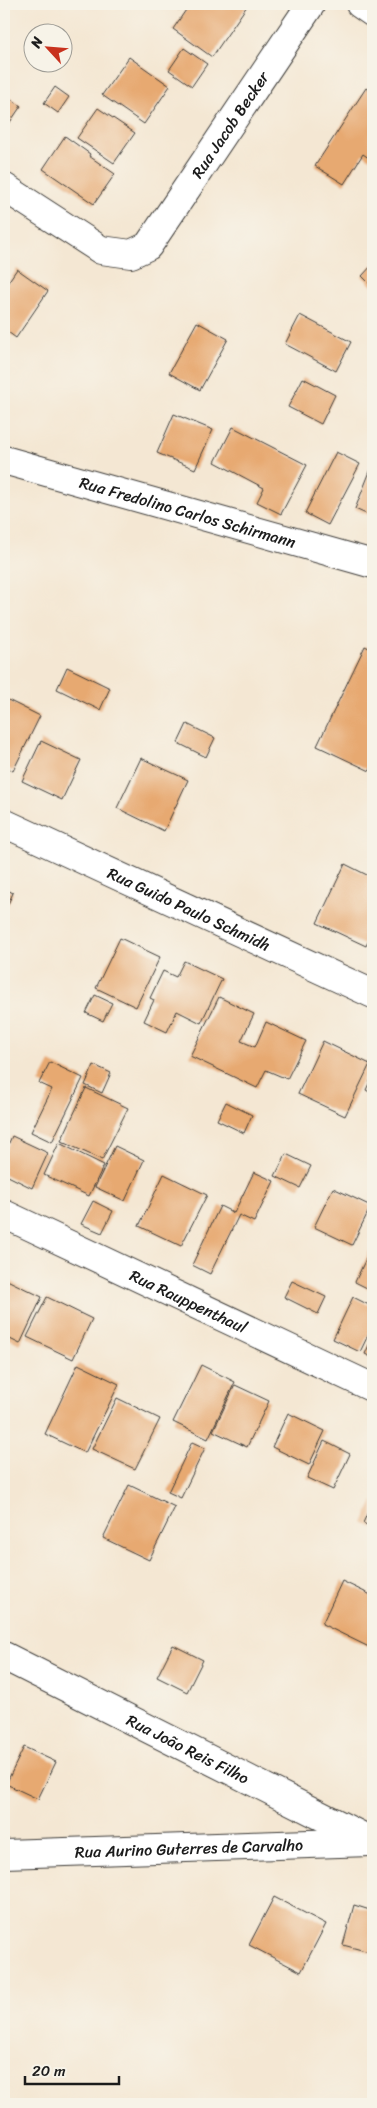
<svg xmlns="http://www.w3.org/2000/svg" width="377" height="2108" font-family="Sriracha,sans-serif">
	<style>
		.building { fill: #e7a971 }
		.lines { fill: none; stroke-linecap: round; stroke-linejoin: round }
		.minor-casing { stroke: #3c3a37; stroke-width: 30 }
		.minor { stroke: #fff; stroke-width: 28 }
		.labels { text-anchor: middle; dominant-baseline: central; stroke-width: 4; stroke-linejoin: round; paint-order: stroke }
		.street-label { font-size: 16px; fill: #1c1c1c; stroke: #f7f3e8 }
	</style>
	<rect width="100%" height="100%" fill="#f7f3e8"/>
	<filter id="ink" filterUnits="userSpaceOnUse"><feTurbulence type="fractalNoise" baseFrequency=".02" numOctaves="2"/><feDisplacementMap in="SourceGraphic" scale="10" xChannelSelector="R" yChannelSelector="G"/><feConvolveMatrix kernelMatrix="1 2 1 2 8 2 1 2 1" color-interpolation-filters="sRGB"/></filter>
	<filter id="wash" filterUnits="userSpaceOnUse"><feTurbulence type="fractalNoise" baseFrequency=".0096" numOctaves="4" result="noise"/><feDisplacementMap in="SourceGraphic" scale="20" xChannelSelector="R" yChannelSelector="G"/><feGaussianBlur stdDeviation="1.12" result="paint"/><feColorMatrix in="noise" values="0 0 0 0 0 0 0 0 0 0 0 0 0 0 0 0 0 1.4 0 .05"/><feComposite in="paint" operator="in"/></filter>
	<g filter="url(#wash)">
		<rect width="100%" height="100%" fill="#f4e7d3"/>
		<g id="blocks">
			<!-- building -->
			<g class="building">
				<polygon points="170,4 183,4 179,10"/>
				<polygon points="190,4 244,4 247,6 212,57 173,29"/>
				<polygon points="184,48 207,64 192,86 169,70"/>
				<polygon points="129,57 170,86 144,124 102,95"/>
				<polygon points="55,87 69,97 58,113 44,103"/>
				<polygon points="366,88 373,93 373,161 363,154 344,184 315,166"/>
				<polygon points="4,94 21,106 4,131"/>
				<polygon points="98,108 135,133 114,163 77,138"/>
				<polygon points="65,136 90,154 89,156 115,174 94,204 43,169"/>
				<polygon points="373,264 373,287 362,276"/>
				<polygon points="17,269 48,291 16,338 4,329 4,288"/>
				<polygon points="300,315 351,342 336,371 285,344"/>
				<polygon points="197,322 228,339 200,390 169,373"/>
				<polygon points="303,378 335,395 321,424 288,407"/>
				<polygon points="174,414 213,430 195,469 157,453"/>
				<polygon points="233,427 307,465 281,514 257,502 264,488 215,462"/>
				<polygon points="336,452 360,464 328,525 305,513"/>
				<polygon points="373,464 373,517 355,509"/>
				<polygon points="365,646 373,650 373,764 370,771 317,746"/>
				<polygon points="67,667 110,688 100,710 57,689"/>
				<polygon points="4,698 40,716 13,771 4,767"/>
				<polygon points="187,724 215,738 206,757 178,743"/>
				<polygon points="41,741 81,760 62,800 22,781"/>
				<polygon points="141,758 188,780 164,831 117,808"/>
				<polygon points="345,864 373,878 373,931 366,946 317,923"/>
				<polygon points="4,888 13,893 4,913"/>
				<polygon points="120,938 160,957 136,1007 96,988"/>
				<polygon points="184,961 222,979 201,1023 177,1011 167,1032 144,1021 154,1000 150,998 163,971 176,977"/>
				<polygon points="95,995 112,1003 103,1021 86,1013"/>
				<polygon points="219,997 254,1014 241,1041 255,1047 266,1022 306,1041 287,1079 266,1070 257,1088 190,1056"/>
				<polygon points="323,1041 370,1064 345,1116 298,1094"/>
				<polygon points="50,1062 83,1078 52,1142 31,1132 52,1089 39,1083"/>
				<polygon points="94,1065 111,1073 102,1093 85,1085"/>
				<polygon points="373,1075 373,1094 366,1090"/>
				<polygon points="86,1088 128,1108 102,1160 61,1141"/>
				<polygon points="226,1102 252,1115 244,1133 217,1120"/>
				<polygon points="12,1136 48,1153 32,1188 4,1174 4,1154"/>
				<polygon points="59,1143 104,1165 89,1196 44,1175"/>
				<polygon points="115,1146 144,1160 125,1201 95,1187"/>
				<polygon points="286,1154 311,1166 300,1188 275,1176"/>
				<polygon points="254,1172 274,1181 254,1222 239,1215 210,1274 192,1265 220,1206 234,1213"/>
				<polygon points="164,1174 207,1195 181,1246 139,1226"/>
				<polygon points="333,1188 371,1206 352,1245 314,1227"/>
				<polygon points="93,1201 113,1211 102,1233 81,1224"/>
				<polygon points="370,1250 373,1252 373,1291 355,1282"/>
				<polygon points="5,1279 42,1297 20,1344 4,1336 4,1282"/>
				<polygon points="292,1281 326,1297 318,1314 284,1297"/>
				<polygon points="47,1297 92,1319 73,1359 27,1337"/>
				<polygon points="353,1297 373,1307 373,1325 360,1352 333,1339"/>
				<polygon points="373,1336 373,1358 365,1354"/>
				<polygon points="78,1364 119,1384 85,1453 45,1434"/>
				<polygon points="201,1365 235,1382 208,1439 173,1422"/>
				<polygon points="235,1385 269,1401 247,1447 213,1431"/>
				<polygon points="117,1398 160,1419 135,1469 92,1449"/>
				<polygon points="288,1413 325,1431 309,1465 272,1447"/>
				<polygon points="324,1441 350,1454 333,1490 307,1478"/>
				<polygon points="192,1442 205,1448 181,1498 168,1492"/>
				<polygon points="129,1485 175,1507 149,1560 103,1538"/>
				<polygon points="373,1501 373,1528 363,1523"/>
				<polygon points="342,1581 373,1596 373,1649 322,1624"/>
				<polygon points="173,1645 203,1660 187,1692 157,1677"/>
				<polygon points="24,1747 56,1762 38,1799 6,1784"/>
				<polygon points="274,1897 326,1924 301,1972 249,1945"/>
				<polygon points="354,1905 373,1911 373,1953 343,1945"/>
			</g>
		</g>
	</g>
	<g filter="url(#ink)">
		<use href="#blocks" fill-opacity="0" stroke="#3c3a37" stroke-width="1"/>
		<g class="lines">
			<!-- minor casing -->
			<g class="minor-casing">
				<g id="minor">
					<polyline points="360,4 373,13"/>
					<path id="s1" d="M 4,187 L 101,250 L 131,254 L 148,246 L 311,4"/>
					<path id="s2" d="M 4,460 L 373,564"/>
					<path id="s3" d="M 4,823 L 373,994"/>
					<path id="s4" d="M 4,1214 L 373,1388"/>
					<path id="s5" d="M 4,1656 L 373,1842"/>
					<path id="s6" d="M 4,1854 L 370,1842"/>
				</g>
			</g>
			<!-- minor -->
			<use href="#minor" class="minor"/>
		</g>
	</g>
	<g class="labels">
		<!-- street labels -->
		<g class="street-label">
			<text stroke="none"><textPath href="#s1" startOffset="311">Rua Jacob Becker</textPath></text>
			<text stroke="none"><textPath href="#s2" startOffset="191">Rua Fredolino Carlos Schirmann</textPath></text>
			<text stroke="none"><textPath href="#s3" startOffset="204">Rua Guido Paulo Schmidh</textPath></text>
			<text stroke="none"><textPath href="#s4" startOffset="204">Rua Rauppenthaul</textPath></text>
			<text stroke="none"><textPath href="#s5" startOffset="206">Rua João Reis Filho</textPath></text>
			<text stroke="none"><textPath href="#s6" startOffset="185">Rua Aurino Guterres de Carvalho</textPath></text>
		</g>
	</g>
	<!-- margin -->
	<rect width="377" height="2108" fill="none" stroke="#f7f3e8" stroke-width="20"/>
	<!-- north arrow -->
	<g transform="translate(48 48) rotate(296)"><circle r="24" fill="#f7f3e8" stroke="#9f9d96"/>
	<path d="M0-4L9 19L0 12L-9 19Z" fill="#c8321e"/>
	<text y="-8" font-size="14" font-weight="bold" text-anchor="middle" fill="#1c1c1c">N</text>
	</g>
	<!-- scale -->
	<path d="M25 2076v8h94v-8" fill="none" stroke="#1c1c1c" stroke-width="2.5"/>
	<text x="32" y="2076" font-size="15" fill="#1c1c1c" stroke="#f7f3e8" stroke-width="4" paint-order="stroke">20 m</text>
</svg>
